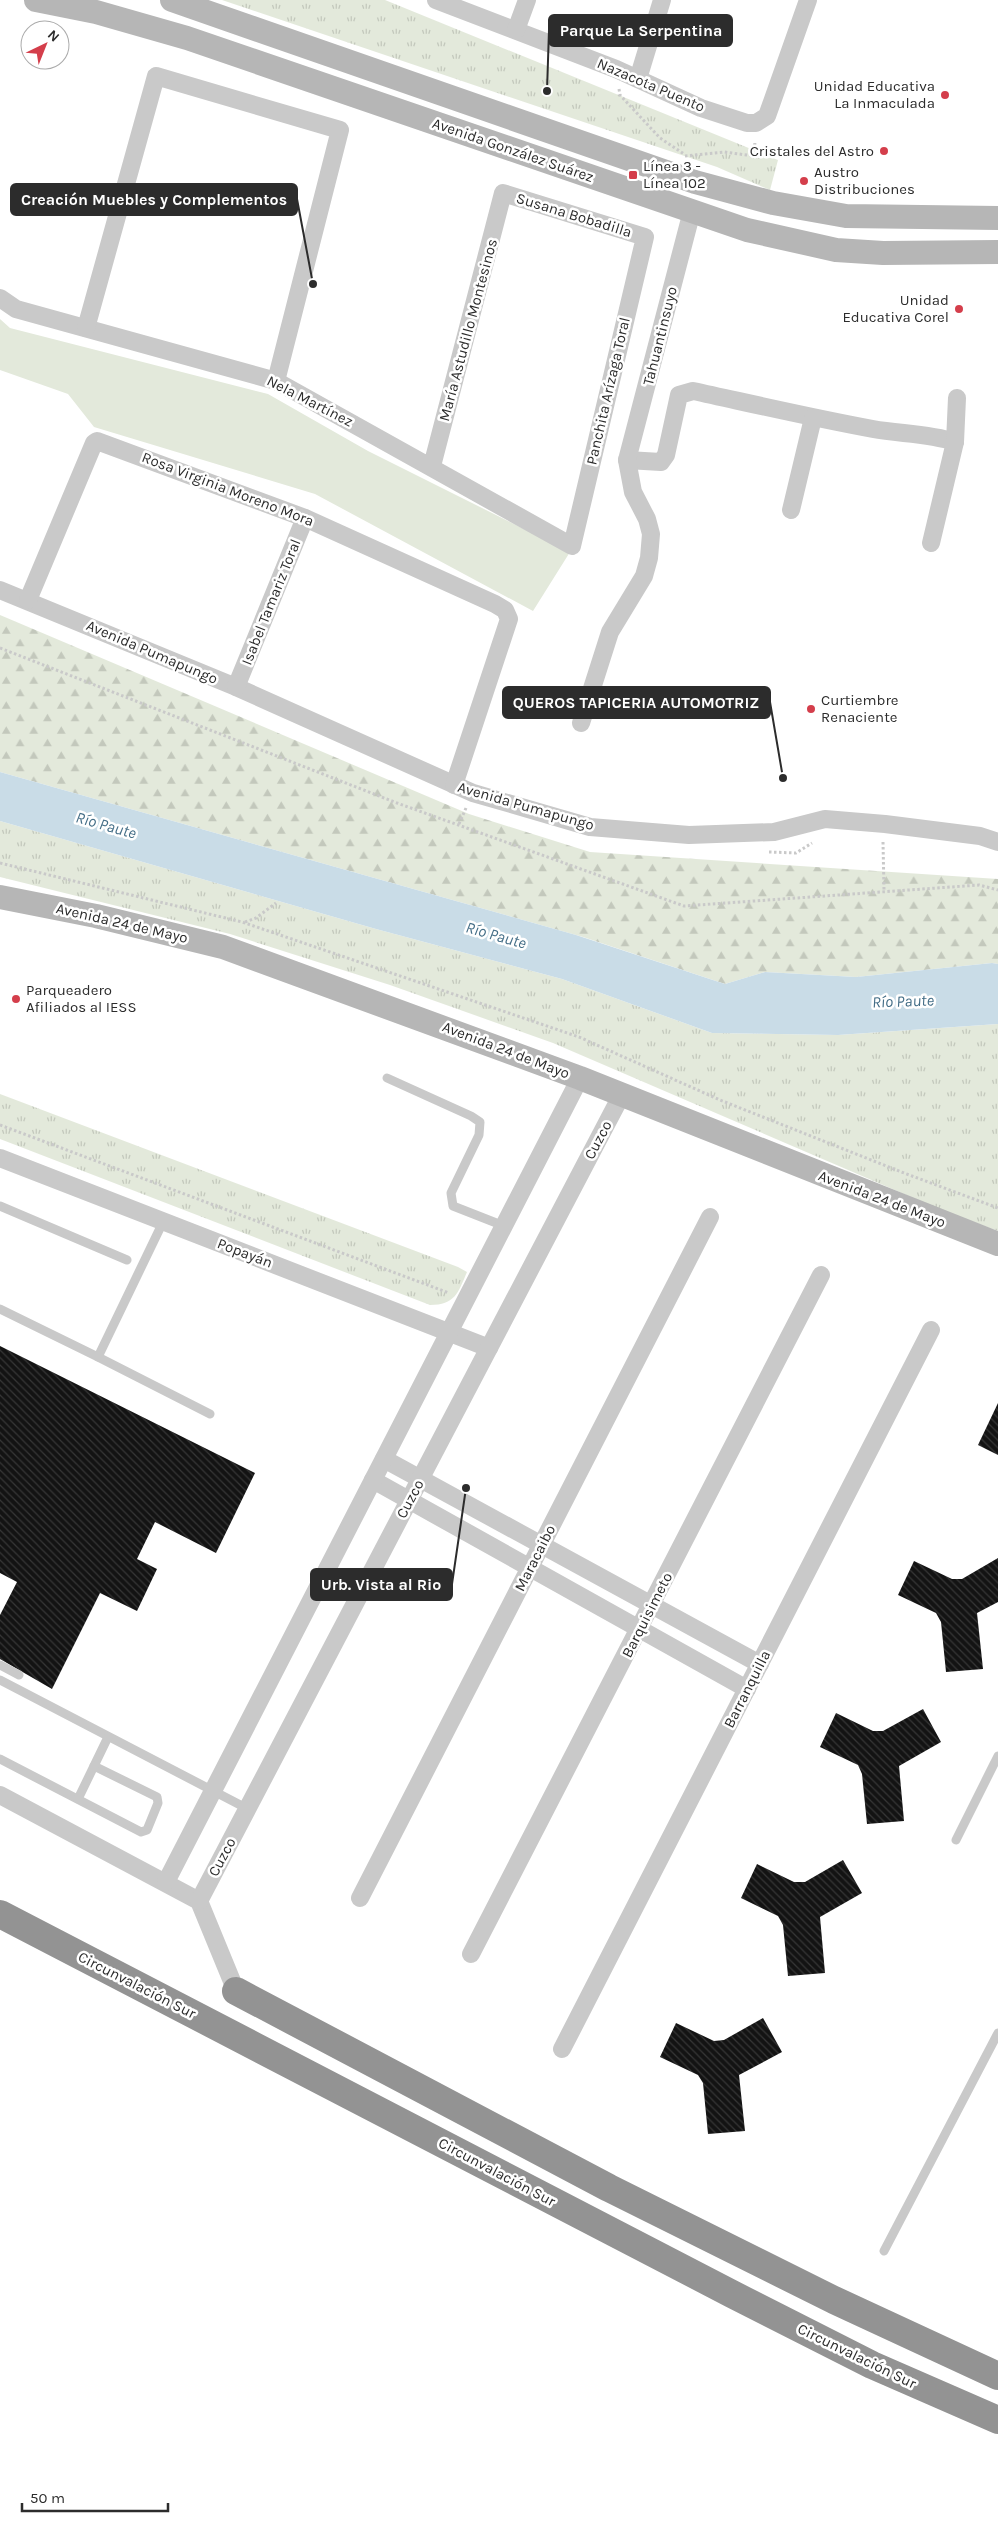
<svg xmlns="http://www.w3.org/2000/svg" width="998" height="2533" font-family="Karla,sans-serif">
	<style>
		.green { fill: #e3e9db }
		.forest { fill: url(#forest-firs) }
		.park { fill: url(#park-tufts) }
		.water { fill: #c9dce7 }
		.building { fill: url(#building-back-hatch) }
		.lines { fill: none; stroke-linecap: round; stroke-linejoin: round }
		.path { stroke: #c9c9c9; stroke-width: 3; stroke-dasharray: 2.5 2.5; stroke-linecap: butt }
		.lane { stroke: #c9c9c9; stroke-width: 9 }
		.street { stroke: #c9c9c9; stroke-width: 18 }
		.secondary { stroke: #b6b6b6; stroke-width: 24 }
		.highway { stroke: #939393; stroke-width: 28 }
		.poi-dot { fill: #d43e4b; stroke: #fff; stroke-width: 2 }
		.labels { text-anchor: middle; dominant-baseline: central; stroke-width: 5; stroke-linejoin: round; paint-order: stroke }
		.street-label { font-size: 15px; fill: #2c2c2c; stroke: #fff }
		.poi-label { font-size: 15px; fill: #2c2c2c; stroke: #fff; text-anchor: start }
		.water-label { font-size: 16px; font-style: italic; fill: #436d86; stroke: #fff }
		.leader { fill: none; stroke: #2c2c2c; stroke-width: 2 }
		.callout-dot { fill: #2c2c2c; stroke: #fff; stroke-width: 2 }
		.callout { fill: #2c2c2c; stroke: #2c2c2c; stroke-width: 2 }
		.callout-label { font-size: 16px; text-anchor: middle; font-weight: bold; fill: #fff }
	</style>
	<defs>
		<pattern id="forest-firs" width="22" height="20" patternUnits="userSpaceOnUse" patternTransform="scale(1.25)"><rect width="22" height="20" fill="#e3e9db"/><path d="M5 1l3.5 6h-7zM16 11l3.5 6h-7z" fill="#c3c8bc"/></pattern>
		<pattern id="park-tufts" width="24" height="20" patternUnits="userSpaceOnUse" patternTransform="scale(1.25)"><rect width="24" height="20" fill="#e3e9db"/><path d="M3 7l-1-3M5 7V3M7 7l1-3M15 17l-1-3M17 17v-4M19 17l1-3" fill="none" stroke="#c3c8bc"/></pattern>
		<pattern id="building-back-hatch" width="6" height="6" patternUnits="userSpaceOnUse" patternTransform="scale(1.25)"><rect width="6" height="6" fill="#131313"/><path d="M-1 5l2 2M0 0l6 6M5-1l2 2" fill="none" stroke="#363636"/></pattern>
	</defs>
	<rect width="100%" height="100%" fill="#fff"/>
	<!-- green -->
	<polygon class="green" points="0,319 10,328 268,394 368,451 570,552 533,611 315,494 94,427 68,394 0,370"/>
	<!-- forest -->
	<polygon class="forest" points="0,615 469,814 590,852 998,879 998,964 992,963 856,977 765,972 725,984 583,937 0,772"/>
	<!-- park -->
	<g class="park">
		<polygon points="222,0 385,0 778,160 770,190 717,167"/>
		<polygon points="0,821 376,929 562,979 712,1033 838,1035 998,1024 998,1231 939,1209 553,1043 390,985 230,934 0,877"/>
		<path d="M 0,1094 L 458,1267 L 467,1272 C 458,1293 455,1305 430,1305 L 0,1139 Z"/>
	</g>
	<!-- water -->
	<polygon class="water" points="0,772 576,935 725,984 765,972 856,977 992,963 998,964 998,1024 838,1035 712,1033 562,979 376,929 0,821"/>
	<!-- building -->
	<g class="building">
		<polygon points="0,1346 255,1473 216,1553 155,1522 137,1559 157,1569 137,1611 100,1593 52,1689 0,1659 0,1615 17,1582 0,1573"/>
		<polygon points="998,1403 998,1455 978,1445"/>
		<polygon points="998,1558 998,1602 977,1613 983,1669 946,1672 941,1622 936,1613 898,1595 914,1561 952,1579 962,1579"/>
		<polygon points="923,1709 941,1742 899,1766 904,1821 867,1824 862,1774 858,1765 820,1747 836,1713 873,1731 883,1731"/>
		<polygon points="843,1860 862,1893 820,1917 825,1973 788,1976 783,1925 778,1916 741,1898 757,1864 794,1882 805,1882"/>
		<polygon points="763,2018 782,2052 739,2075 745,2131 708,2134 703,2083 698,2075 660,2057 676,2023 714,2041 724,2040"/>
	</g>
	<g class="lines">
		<!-- path -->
		<g class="path">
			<polyline points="619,89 620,95 660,138 684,154"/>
			<polyline points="685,156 724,152 754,156 755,141"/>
			<polyline points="0,648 397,803 684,906 979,885 998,890"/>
			<polyline points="459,824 466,808"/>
			<polyline points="883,842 884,890"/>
			<polyline points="769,852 796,853 812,843"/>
			<polyline points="0,863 242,922 579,1037 720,1100 904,1173 998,1208"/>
			<polyline points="245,922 256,918 276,903"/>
			<polyline points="0,1125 449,1293"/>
		</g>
		<!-- lane -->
		<g class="lane">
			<polyline points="387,1078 471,1116 480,1122 479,1135 451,1193 453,1206 504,1226"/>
			<polyline points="0,1206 127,1260"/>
			<polyline points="163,1222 98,1357 210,1414"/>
			<polyline points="0,1309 98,1357"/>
			<polyline points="0,1665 19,1675"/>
			<polyline points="0,1680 248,1809"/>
			<polyline points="0,1759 141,1832 147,1830 158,1803 157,1797 94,1766 108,1737"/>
			<polyline points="78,1799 94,1766"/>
			<polyline points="956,1840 998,1756"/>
			<polyline points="884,2251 998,2033"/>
		</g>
		<!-- street -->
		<g class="street">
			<polyline points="436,0 616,69 701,108 747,123 756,123 767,116 808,0"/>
			<polyline points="516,30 527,0"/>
			<polyline points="638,79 662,0"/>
			<polyline points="0,298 16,309 276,381 572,546 645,237 503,193 432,466"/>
			<polyline points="86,328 156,76 340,130 276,381"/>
			<path d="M 627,460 L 661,462 L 666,455 L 679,395 L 693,391 C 753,404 813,418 873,429 C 900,434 928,433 955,442"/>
			<polyline points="791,510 813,418"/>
			<polyline points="931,543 955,442 957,398"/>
			<polyline points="0,590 236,687 473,793 590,827 689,835 774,832 825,819 885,824 980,836 998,842"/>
			<polyline points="28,600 94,443 97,441 305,518 495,604 505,610 509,619 454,785"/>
			<polyline points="236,687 305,518"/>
			<polyline points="581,723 610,632 644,576 649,558 651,534 647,519 633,492 627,460 692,211"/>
			<polyline points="0,1158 489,1348"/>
			<polyline points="384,1459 760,1664"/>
			<polyline points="373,1480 747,1689"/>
			<polyline points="0,1795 199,1901 236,1991"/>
			<polyline points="166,1882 580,1078"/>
			<polyline points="360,1898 710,1217"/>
			<polyline points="199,1901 621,1096"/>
			<polyline points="471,1954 821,1275"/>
			<polyline points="562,2049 931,1330"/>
		</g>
		<!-- secondary -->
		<g class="secondary">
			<polyline points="36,0 96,12 187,38 747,230 836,250 883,253 998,252"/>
			<polyline points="172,0 695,182 773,203 846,216 998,218"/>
			<polyline points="0,897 96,916 223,947 580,1078 998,1244"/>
		</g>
		<!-- highway -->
		<g class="highway">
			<polyline points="0,1914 732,2294 872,2365 998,2420"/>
			<polyline points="236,1991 609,2188 834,2300 998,2376"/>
		</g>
	</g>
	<!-- markers -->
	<g class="poi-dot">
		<circle cx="945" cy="95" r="5"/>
		<circle cx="884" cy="151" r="5"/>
		<rect x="628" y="170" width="10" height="10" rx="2.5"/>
		<circle cx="804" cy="181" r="5"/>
		<circle cx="959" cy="309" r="5"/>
		<circle cx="811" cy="709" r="5"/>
		<circle cx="16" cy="999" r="5"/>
	</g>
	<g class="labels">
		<!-- street labels -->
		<g class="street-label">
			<text transform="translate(651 85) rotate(23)">Nazacota Puento</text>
			<text transform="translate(513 150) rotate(19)">Avenida González Suárez</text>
			<text transform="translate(574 215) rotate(17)">Susana Bobadilla</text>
			<text transform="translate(468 330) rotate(-75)">María Astudillo Montesinos</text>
			<text transform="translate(660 336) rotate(-76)">Tahuantinsuyo</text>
			<text transform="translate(608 391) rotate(-77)">Panchita Arízaga Toral</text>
			<text transform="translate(310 401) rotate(27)">Nela Martínez</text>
			<text transform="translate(228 489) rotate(21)">Rosa Virginia Moreno Mora</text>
			<text transform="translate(271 602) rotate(-68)">Isabel Tamariz Toral</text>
			<text transform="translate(152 652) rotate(23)">Avenida Pumapungo</text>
			<text transform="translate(526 806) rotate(16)">Avenida Pumapungo</text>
			<text transform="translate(122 923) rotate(13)">Avenida 24 de Mayo</text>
			<text transform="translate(506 1050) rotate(21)">Avenida 24 de Mayo</text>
			<text transform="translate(598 1140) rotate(-62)">Cuzco</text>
			<text transform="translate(882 1199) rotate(21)">Avenida 24 de Mayo</text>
			<text transform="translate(245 1253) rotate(21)">Popayán</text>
			<text transform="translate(410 1499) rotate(-62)">Cuzco</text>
			<text transform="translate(535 1558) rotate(-63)">Maracaibo</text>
			<text transform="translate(647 1615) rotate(-63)">Barquisimeto</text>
			<text transform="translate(747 1689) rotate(-63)">Barranquilla</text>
			<text transform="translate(222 1857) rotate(-62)">Cuzco</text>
			<text transform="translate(137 1985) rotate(27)">Circunvalación Sur</text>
			<text transform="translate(497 2172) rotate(28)">Circunvalación Sur</text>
			<text transform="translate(857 2356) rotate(26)">Circunvalación Sur</text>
		</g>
		<!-- poi labels -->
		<g class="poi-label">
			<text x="935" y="86" text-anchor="end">Unidad Educativa<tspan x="935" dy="17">La Inmaculada</tspan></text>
			<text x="874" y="151" text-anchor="end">Cristales del Astro</text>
			<text x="643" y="166">Línea 3 -<tspan x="643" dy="17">Línea 102</tspan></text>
			<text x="814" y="172">Austro<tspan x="814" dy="17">Distribuciones</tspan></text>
			<text x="949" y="300" text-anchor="end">Unidad<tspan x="949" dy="17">Educativa Corel</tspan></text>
			<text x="821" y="700">Curtiembre<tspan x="821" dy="17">Renaciente</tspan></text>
			<text x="26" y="990">Parqueadero<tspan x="26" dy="17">Afiliados al IESS</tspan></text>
		</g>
		<!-- water labels -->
		<g class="water-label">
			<text transform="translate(106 825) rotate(16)">Río Paute</text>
			<text transform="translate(496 935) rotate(16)">Río Paute</text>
			<text transform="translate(903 1001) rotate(-2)">Río Paute</text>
		</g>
	</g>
	<!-- callouts -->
	<path class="leader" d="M547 91L549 30M313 284L297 199M783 778L770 702M466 1488L452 1584"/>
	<g class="callout-dot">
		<circle cx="547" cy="91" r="5"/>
		<circle cx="313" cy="284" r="5"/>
		<circle cx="783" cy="778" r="5"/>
		<circle cx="466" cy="1488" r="5"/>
	</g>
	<g class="callout">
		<rect x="549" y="15" width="183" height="31" rx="5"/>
		<rect x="11" y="184" width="286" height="31" rx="5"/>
		<rect x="503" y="687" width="267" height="31" rx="5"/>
		<rect x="311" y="1569" width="141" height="31" rx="5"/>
	</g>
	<g class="callout-label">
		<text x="641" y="36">Parque La Serpentina</text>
		<text x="154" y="205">Creación Muebles y Complementos</text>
		<text x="636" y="708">QUEROS TAPICERIA AUTOMOTRIZ</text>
		<text x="381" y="1590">Urb. Vista al Rio</text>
	</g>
	<!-- north arrow -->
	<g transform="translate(45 45) rotate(43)"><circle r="24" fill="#ffffff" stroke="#ababab"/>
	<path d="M0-4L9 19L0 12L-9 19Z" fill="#d43e4b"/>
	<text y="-8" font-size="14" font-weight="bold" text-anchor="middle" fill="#2c2c2c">N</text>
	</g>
	<!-- scale -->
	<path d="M22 2503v8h146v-8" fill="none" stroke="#2c2c2c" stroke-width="2.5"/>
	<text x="30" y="2503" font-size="15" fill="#2c2c2c" stroke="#ffffff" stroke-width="4" paint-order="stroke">50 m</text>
</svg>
